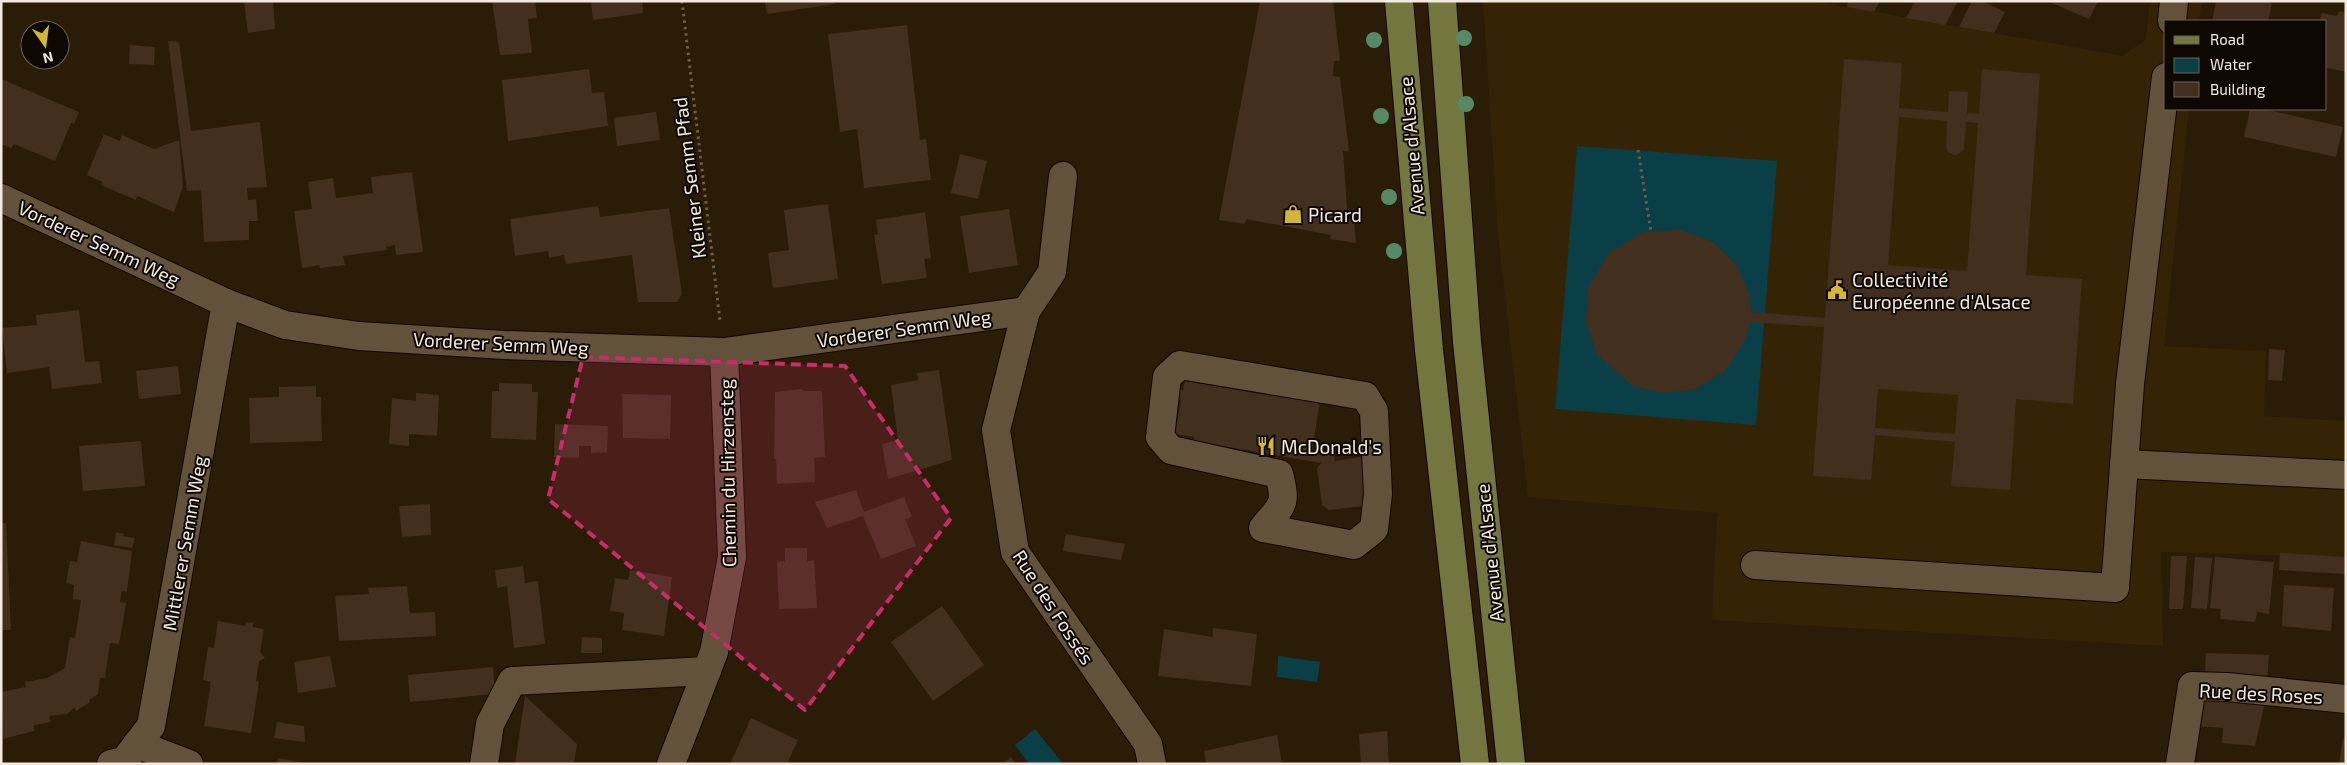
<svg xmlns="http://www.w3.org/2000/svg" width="2347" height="765" font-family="'Exo 2',sans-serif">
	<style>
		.built { fill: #352306 }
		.water { fill: #0a3f47 }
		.building { fill: #422f1d; fill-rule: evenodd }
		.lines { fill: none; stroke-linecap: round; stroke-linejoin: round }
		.minor-casing { stroke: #130600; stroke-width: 30 }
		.major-casing { stroke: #130600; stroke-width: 30 }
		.path { stroke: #6c5e4c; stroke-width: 3; stroke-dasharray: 2.5 4; stroke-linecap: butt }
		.minor { stroke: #62513b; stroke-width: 28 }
		.major { stroke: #73763f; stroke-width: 28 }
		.tree { fill: #568a67 }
		.marked { fill: #c72d68; fill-opacity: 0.2; stroke: #c72d68; stroke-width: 4; stroke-dasharray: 10 6; stroke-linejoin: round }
		.labels { text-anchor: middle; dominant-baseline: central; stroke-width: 4; stroke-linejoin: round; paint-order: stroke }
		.street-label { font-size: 19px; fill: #f4e9dd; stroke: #0e0802 }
		.poi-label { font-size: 19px; fill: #f4e9dd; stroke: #0e0802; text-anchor: start }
	</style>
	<rect width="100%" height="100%" fill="#2b1c07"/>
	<!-- built -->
	<polygon class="built" points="1483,1 1814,1 2123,56 2146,39 2150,1 2202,1 2199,21 2166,21 2166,109 2189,109 2164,346 2266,351 2264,416 2346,421 2346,557 2161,552 2163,646 1712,620 1717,513 1528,497 1498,234"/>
	<!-- water -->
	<g class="water">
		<polygon points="1577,146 1777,161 1756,425 1555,409"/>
		<polygon points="1278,656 1320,662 1317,682 1277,677"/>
		<polygon points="1035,729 1063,764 1029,764 1015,745"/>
	</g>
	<!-- building -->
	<g class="building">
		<polygon points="244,1 273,1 275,29 248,33"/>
		<polygon points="492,1 535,1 537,18 528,19 532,53 500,55"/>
		<polygon points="591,1 642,1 643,13 593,20"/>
		<polygon points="765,1 835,1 835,4 767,14"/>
		<polygon points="1260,1 1333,1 1340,61 1334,61 1333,76 1340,77 1349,151 1343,151 1348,219 1354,219 1356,243 1330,239 1331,235 1246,219 1245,224 1219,220"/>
		<polygon points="1848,1 1880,1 1874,12 1847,7"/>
		<polygon points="1915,1 1958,1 1945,25 1906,18"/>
		<polygon points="1972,1 1982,1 2005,12 1994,33 1959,27"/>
		<polygon points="2047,1 2098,1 2089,19"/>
		<polygon points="2216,1 2266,1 2272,4 2268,21 2212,21"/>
		<polygon points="2339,11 2346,13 2346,72 2326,68 2326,21 2320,21 2322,13 2337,16"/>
		<polygon points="907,25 920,140 926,139 931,180 864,188 857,129 840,132 828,34"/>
		<polygon points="168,41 179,42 191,131 260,122 267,187 247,188 248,200 256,199 258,221 249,221 249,240 204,242 201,190 187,191"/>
		<polygon points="130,45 155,47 154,65 129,64"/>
		<path d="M 1844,59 L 1902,63 L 1899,108 L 1948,112 L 1949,91 L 1968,92 L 1967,113 L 1979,114 L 1982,69 L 2040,74 L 2026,275 L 2082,279 L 2073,404 L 2016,399 L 2010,490 L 1951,486 L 1955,442 L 1875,435 L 1871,480 L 1813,476 L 1824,327 L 1750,322 L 1745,340 L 1725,371 L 1694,390 L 1663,393 L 1631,385 L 1597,354 L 1586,321 L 1588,288 L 1608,254 L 1643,232 L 1679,229 L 1713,242 L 1737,266 L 1749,293 L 1751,312 L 1825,318 ZM 1899,117 L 1947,121 L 1946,147 L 1948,152 L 1954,155 L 1959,154 L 1964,149 L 1966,122 L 1978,123 L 1967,271 L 1888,265 ZM 1878,389 L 1958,395 L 1955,434 L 1875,428 Z"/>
		<polygon points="589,69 592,93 604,92 608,126 508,141 502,80"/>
		<polygon points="1,79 79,112 74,124 71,123 55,161 14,144 11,148 1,144"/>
		<polygon points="2250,109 2269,109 2268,110 2343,127 2336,157 2244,137"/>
		<polygon points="656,112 660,140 617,146 614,118"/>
		<polygon points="104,134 120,141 122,135 154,149 179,140 183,186 174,212 137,196 136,200 101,185 103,182 87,175"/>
		<polygon points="960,154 987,161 978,199 951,193"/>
		<polygon points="412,172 423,252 396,255 395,245 386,247 387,250 343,256 345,265 320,268 319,265 302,268 294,211 312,209 308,182 333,178 336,198 373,193 371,177"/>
		<polygon points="828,204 838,279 773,288 768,253 789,250 784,210"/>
		<polygon points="598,206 600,217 669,208 682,294 677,302 638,302 632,255 566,264 564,255 549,258 548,251 515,256 510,219"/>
		<polygon points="1009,209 1018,265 969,273 960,216"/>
		<polygon points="925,212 931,258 924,259 927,278 882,284 874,235 878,234 876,220"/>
		<polygon points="79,310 85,362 99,361 102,383 52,389 49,367 7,373 2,328 37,325 36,315"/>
		<polygon points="2269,349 2285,350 2282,381 2268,380"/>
		<polygon points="178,366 181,394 139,399 136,371"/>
		<polygon points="939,370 952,460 888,479 882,444 898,440 891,385 918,380 917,373"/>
		<polygon points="1185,381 1320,401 1312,450 1334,453 1335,461 1360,457 1365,463 1368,499 1364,506 1329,510 1322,505 1317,468 1321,463 1193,441 1194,437 1175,434 1181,400 1176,399 1177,389 1183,390"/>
		<polygon points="499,383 532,384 532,392 538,392 536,440 491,438 492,391 499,391"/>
		<polygon points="316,386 316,397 321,397 322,441 250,443 249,398 279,397 279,387"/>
		<polygon points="802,389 803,391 822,391 825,457 814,458 815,482 777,484 776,459 774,459 775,392"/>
		<polygon points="416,393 439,395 437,436 409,434 409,446 389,444 392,398 416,401"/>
		<polygon points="622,394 671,395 670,439 623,438"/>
		<polygon points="555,424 608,426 607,452 591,453 591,446 579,446 579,458 554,457"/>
		<polygon points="141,441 145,486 83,491 79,446"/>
		<polygon points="856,490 864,512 904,497 912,517 905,519 916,546 881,559 863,516 827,528 815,502"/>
		<polygon points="430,504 431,535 402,537 399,506"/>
		<polygon points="1,523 6,523 11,630 1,630"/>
		<polygon points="116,532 124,534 123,536 135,538 132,548 114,545"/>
		<polygon points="1066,534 1125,544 1121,560 1063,551"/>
		<polygon points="81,541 132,551 127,592 122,591 120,602 126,603 119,644 110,643 105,678 100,678 98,694 89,700 90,702 76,711 74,708 67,714 49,716 51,722 34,725 34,731 3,739 1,692 26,687 25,682 47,678 65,668 70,637 75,638 81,600 73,599 74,585 66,583 70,561 77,562"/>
		<polygon points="785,548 807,548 807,561 814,560 817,608 779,609 777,562 785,561"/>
		<polygon points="2280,553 2346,557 2345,574 2279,570"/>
		<polygon points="2171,556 2187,556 2183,609 2169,609"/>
		<polygon points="2195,557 2212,558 2207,609 2191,608"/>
		<polygon points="2215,557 2274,562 2269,614 2257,612 2255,622 2220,619 2221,609 2210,608"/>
		<polygon points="523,566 525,583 538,581 545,644 514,648 507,586 497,588 495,570"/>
		<polygon points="630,570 672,577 664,636 622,630 624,613 610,611 615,578 628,580"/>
		<polygon points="2284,585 2334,588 2331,631 2282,626"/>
		<polygon points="407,586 410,613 435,612 436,636 339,641 335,596 369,594 368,588"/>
		<polygon points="942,606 984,665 933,701 891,642"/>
		<polygon points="218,621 245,626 246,622 253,623 253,627 264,629 260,652 265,658 259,661 256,681 259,682 251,733 204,726 211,682 203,680 208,647 214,648"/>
		<polygon points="1213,628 1257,634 1251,686 1158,676 1164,629 1213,637"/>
		<polygon points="582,637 602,638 602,653 581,653"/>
		<polygon points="2206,653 2269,655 2267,681 2205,675"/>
		<polygon points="330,656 336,687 298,693 294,662"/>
		<polygon points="493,667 495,694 410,702 408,675"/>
		<polygon points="525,696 577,744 574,764 515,764"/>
		<polygon points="2206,696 2265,702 2255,746 2222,743 2223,728 2196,726 2199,702"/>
		<polygon points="751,718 798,740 787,764 730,764"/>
		<polygon points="277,722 304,726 305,742 274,738"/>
		<polygon points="1387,731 1389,764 1361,764 1359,734"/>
		<polygon points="1277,735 1282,764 1206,764 1204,751"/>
		<polygon points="2343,739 2346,740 2346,764 2339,764"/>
		<polygon points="1011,757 1016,764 1002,764"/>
		<polygon points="278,758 305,763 305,764 277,764"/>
	</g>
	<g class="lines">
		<!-- minor casing -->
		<g class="minor-casing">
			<g id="minor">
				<polyline points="2172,21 2174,1"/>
				<polyline points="1063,176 1052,272 1026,311 996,430 1015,552 1148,744 1152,764"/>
				<polyline points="1,198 226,303 285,325 359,336 504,345 724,352 1026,311"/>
				<path d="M 1180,365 L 1365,396 L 1374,411 L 1378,494 L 1374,529 L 1354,545 L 1263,528 C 1283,504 1287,505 1279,474 L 1171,450 L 1160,437 L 1167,377 Z"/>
				<polyline points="2124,464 2346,475"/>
				<polyline points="1755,565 2115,588 2130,384 2166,77"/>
				<polyline points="137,744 189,764"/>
				<polyline points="111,764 124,761 151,726 226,303"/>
				<polyline points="484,764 490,724 512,681 707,671"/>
				<polyline points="671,764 714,652 732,557 724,352"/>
				<polyline points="2180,764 2192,686 2227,687 2346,699"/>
			</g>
		</g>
		<!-- major casing -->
		<g class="major-casing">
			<g id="major">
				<polyline points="1399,1 1429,350 1475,764"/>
				<polyline points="1442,1 1467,342 1511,764"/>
			</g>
		</g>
		<!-- path -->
		<g class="path">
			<polyline points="682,1 720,321"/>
			<polyline points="1638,150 1651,232"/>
		</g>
		<!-- minor -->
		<use href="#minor" class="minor"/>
		<!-- major -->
		<use href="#major" class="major"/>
	</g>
	<!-- trees -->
	<g class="tree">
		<circle cx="1464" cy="38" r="8"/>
		<circle cx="1374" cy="40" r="8"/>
		<circle cx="1466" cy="104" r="8"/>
		<circle cx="1381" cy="116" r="8"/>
		<circle cx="1389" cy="197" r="8"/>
		<circle cx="1394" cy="251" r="8"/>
	</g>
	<!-- marked area -->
	<path class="marked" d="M 583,357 L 845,366 L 951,518 L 805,710 L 548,499 Z"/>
	<!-- icons -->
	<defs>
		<g id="shop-bare" transform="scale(1.5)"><path d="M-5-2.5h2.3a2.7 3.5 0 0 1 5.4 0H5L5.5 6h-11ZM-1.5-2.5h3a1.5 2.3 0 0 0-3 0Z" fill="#d5b534" stroke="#0e0802" stroke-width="2.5" paint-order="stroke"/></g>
		<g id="civic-bare" transform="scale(1.5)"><path d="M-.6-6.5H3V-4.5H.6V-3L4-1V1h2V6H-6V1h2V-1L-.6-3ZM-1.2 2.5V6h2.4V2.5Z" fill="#d5b534" stroke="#0e0802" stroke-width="2.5" paint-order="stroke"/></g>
		<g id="restaurant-bare" transform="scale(1.5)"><path d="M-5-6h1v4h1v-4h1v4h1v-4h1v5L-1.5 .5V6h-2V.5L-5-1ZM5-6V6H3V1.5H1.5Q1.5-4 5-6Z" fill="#d5b534" stroke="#0e0802" stroke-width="2.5" paint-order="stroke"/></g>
	</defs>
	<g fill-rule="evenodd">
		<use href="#shop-bare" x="1293" y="214"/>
		<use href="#civic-bare" x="1837" y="290"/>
		<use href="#restaurant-bare" x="1266" y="446"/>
	</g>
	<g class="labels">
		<!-- street labels -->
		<g class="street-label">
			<text transform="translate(1411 146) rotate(-95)">Avenue d'Alsace</text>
			<text transform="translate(689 178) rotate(-97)">Kleiner Semm Pfad</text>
			<text transform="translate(99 243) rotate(25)">Vorderer Semm Weg</text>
			<text transform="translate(904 328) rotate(-8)">Vorderer Semm Weg</text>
			<text transform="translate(501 343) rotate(3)">Vorderer Semm Weg</text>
			<text transform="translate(727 473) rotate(-91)">Chemin du Hirzensteg</text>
			<text transform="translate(184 543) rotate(-80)">Mittlerer Semm Weg</text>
			<text transform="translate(1489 553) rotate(-96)">Avenue d'Alsace</text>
			<text transform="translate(1054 607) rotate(57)">Rue des Fossés</text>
			<text transform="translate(2261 693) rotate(3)">Rue des Roses</text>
		</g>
		<!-- poi labels -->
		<g class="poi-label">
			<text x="1308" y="214">Picard</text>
			<text x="1852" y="279">Collectivité<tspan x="1852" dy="22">Européenne d'Alsace</tspan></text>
			<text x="1281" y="446">McDonald's</text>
		</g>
	</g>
	<!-- border -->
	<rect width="2347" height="765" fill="none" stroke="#f4e9dd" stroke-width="5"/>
	<!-- legend -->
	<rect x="2164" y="20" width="162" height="90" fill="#0e0802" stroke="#6a625a"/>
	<rect x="2174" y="36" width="25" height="8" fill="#73763f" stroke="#6a625a"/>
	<text x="2210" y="45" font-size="15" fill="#f4e9dd">Road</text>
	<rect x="2174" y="58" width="25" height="15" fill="#0a3f47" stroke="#6a625a"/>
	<text x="2210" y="70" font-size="15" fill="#f4e9dd">Water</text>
	<rect x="2174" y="82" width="25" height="15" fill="#422f1d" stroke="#6a625a"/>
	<text x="2210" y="95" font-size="15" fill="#f4e9dd">Building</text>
	<!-- north arrow -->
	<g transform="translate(45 45) rotate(166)"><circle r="24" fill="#0e0802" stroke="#6a625a"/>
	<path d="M0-4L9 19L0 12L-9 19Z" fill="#d5b534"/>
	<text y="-8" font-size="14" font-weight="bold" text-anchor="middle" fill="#f4e9dd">N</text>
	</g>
</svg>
